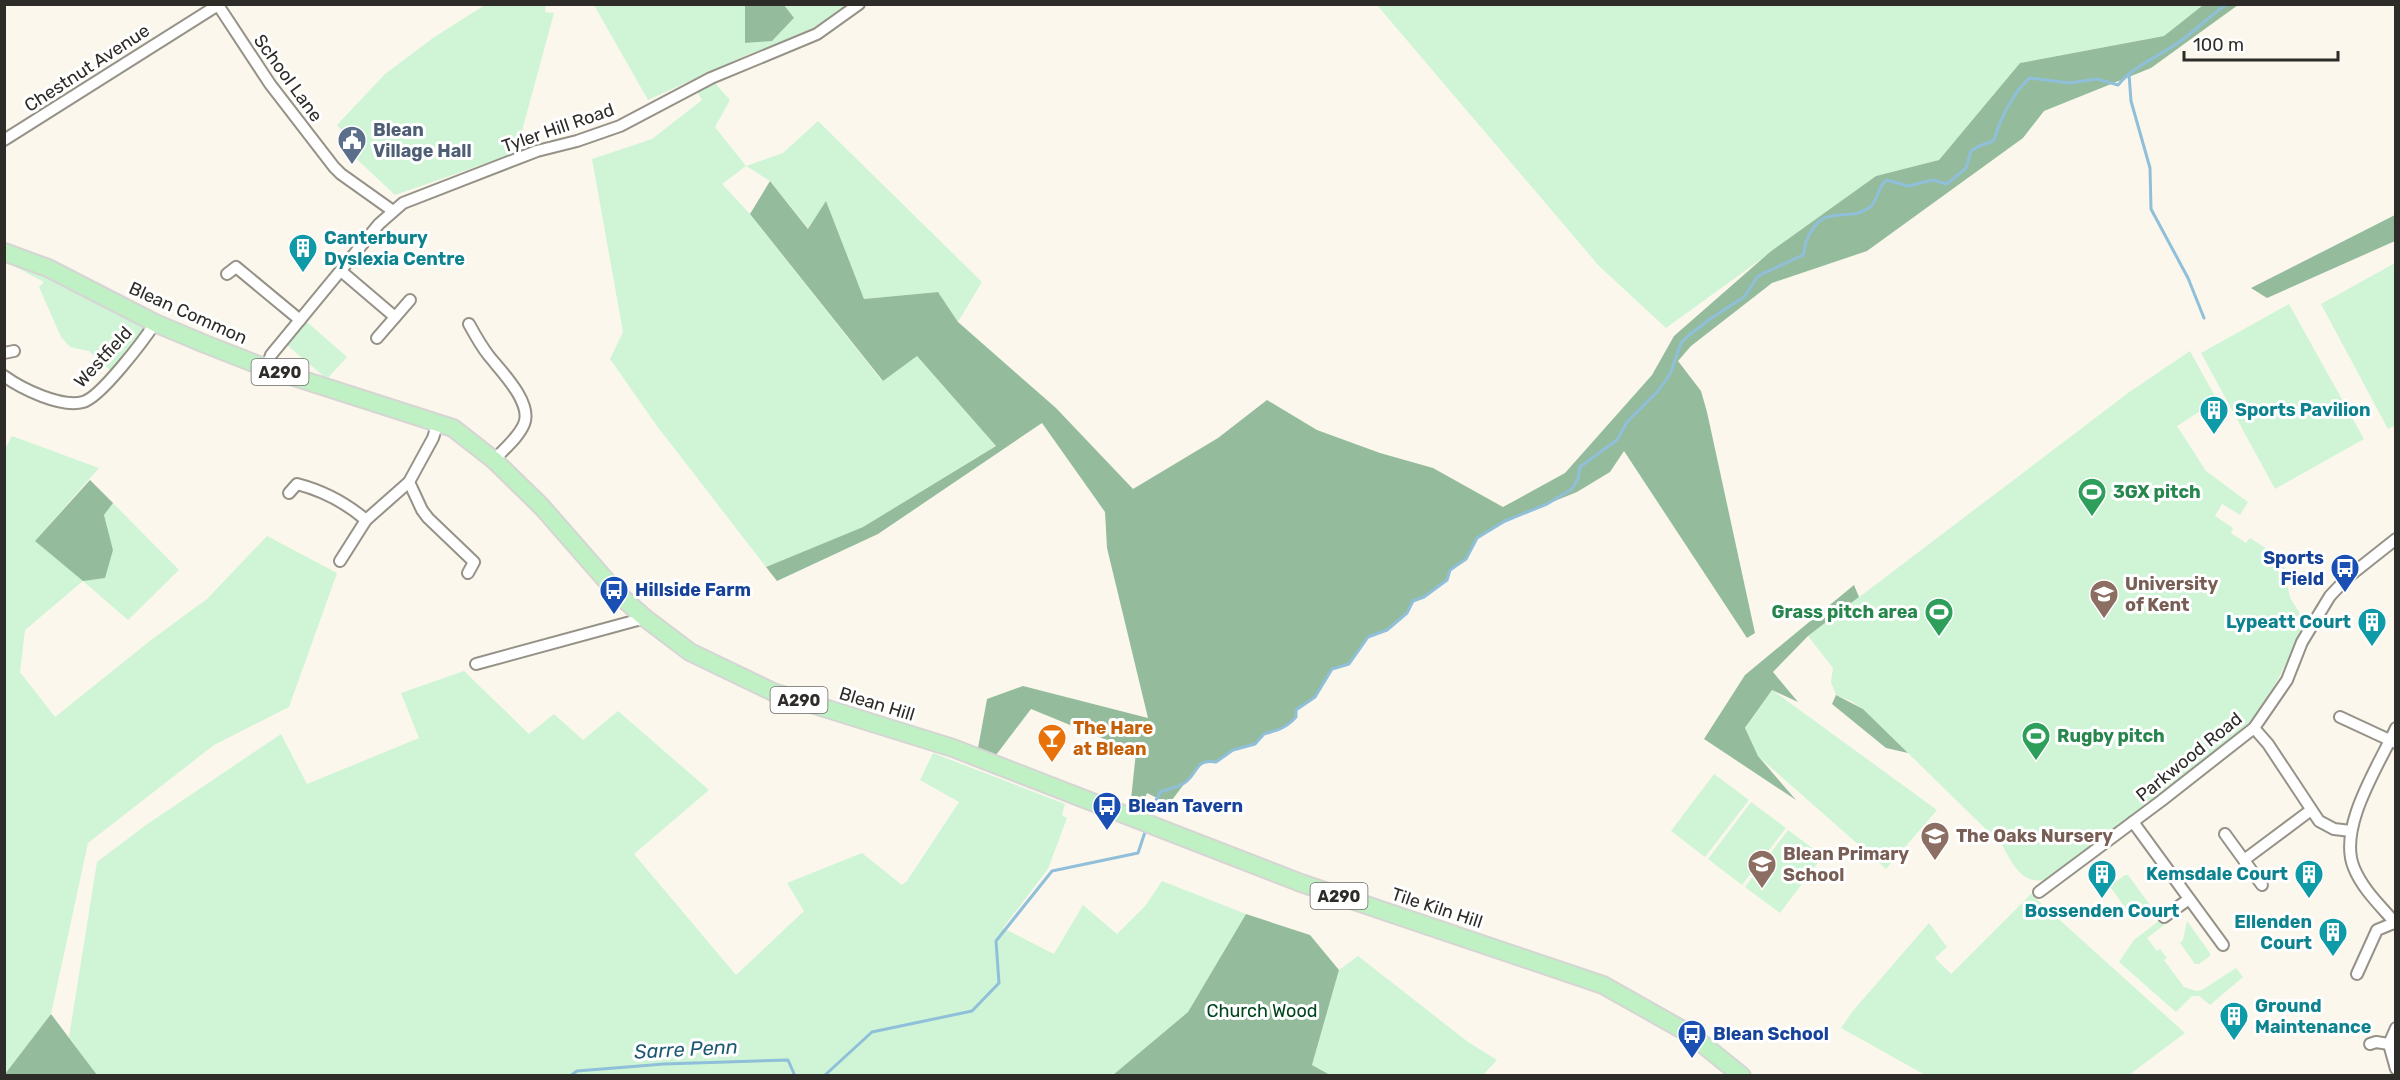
<svg xmlns="http://www.w3.org/2000/svg" width="2400" height="1080" font-family="Rubik,sans-serif">
	<style>
		.green { fill: #cff5d6 }
		.forest { fill: #94bc9c }
		.lines { fill: none; stroke-linecap: round; stroke-linejoin: round }
		.stream { stroke: #90bfda; stroke-width: 3 }
		.minor-casing { stroke: #969288; stroke-width: 14 }
		.primary-casing { stroke: #d5d5d4; stroke-width: 20 }
		.minor { stroke: #fff; stroke-width: 10 }
		.primary { stroke: #c0f1c4; stroke-width: 16 }
		.labels { text-anchor: middle; dominant-baseline: central; stroke-width: 6; stroke-linejoin: round; paint-order: stroke }
		.shield { fill: #fff; stroke: #6d6b68; stroke-width: 1.5 }
		.shield-label { font-size: 16px; font-weight: bold; fill: #2e2c28 }
		.street-label { font-size: 18px; fill: #2e2c28; stroke: #fff }
		.service-label { font-size: 18px; font-weight: bold; fill: #4e5e75; stroke: #fff; text-anchor: start }
		.culture-label { font-size: 18px; font-weight: bold; fill: #0d838f; stroke: #fff; text-anchor: start }
		.leisure-label { font-size: 18px; font-weight: bold; fill: #27864d; stroke: #fff; text-anchor: start }
		.transit-label { font-size: 18px; font-weight: bold; fill: #164399; stroke: #fff; text-anchor: start }
		.education-label { font-size: 18px; font-weight: bold; fill: #785e54; stroke: #fff; text-anchor: start }
		.food-label { font-size: 18px; font-weight: bold; fill: #c56008; stroke: #fff; text-anchor: start }
		.park-label { font-size: 18px; fill: #01461d; stroke: #fff }
		.water-label { font-size: 20px; font-style: italic; fill: #1f5974; stroke: #fff }
	</style>
	<rect width="100%" height="100%" fill="#fbf7ec"/>
	<!-- green -->
	<g class="green">
		<polygon points="485,5 546,5 545,12 554,13 516,153 395,195 348,151 353,145 337,125 385,74 433,38"/>
		<polygon points="594,5 745,5 745,43 773,40 793,19 784,5 846,5 799,38 749,54 648,100"/>
		<polygon points="1377,5 2203,5 2164,36 2020,63 1939,160 1876,176 1666,328 1599,266"/>
		<polygon points="715,83 730,100 715,127 746,166 783,153 818,121 982,282 958,322 938,292 864,299 826,202 809,229 770,181 746,166 722,184 750,214 882,381 917,356 996,446 863,527 766,567 657,426 610,359 623,332 592,159 652,139 702,100 697,92"/>
		<polygon points="14,255 155,323 114,374 89,351 70,347 61,337 39,287 44,282 14,266"/>
		<polygon points="2395,263 2396,425 2388,429 2321,304"/>
		<polygon points="2289,304 2364,439 2275,489 2201,353"/>
		<polygon points="307,322 347,357 327,379 287,345"/>
		<path d="M 2190,351 L 2217,400 L 2177,426 L 2206,471 L 2248,502 L 2240,515 L 2222,504 L 2215,516 L 2233,528 L 2231,533 L 2246,543 L 2250,538 L 2267,549 L 2268,547 L 2284,565 L 2290,598 L 2305,621 C 2286,663 2270,705 2236,736 L 2047,879 C 2023,887 2012,863 2002,845 L 1863,709 L 1851,701 L 1836,695 L 1831,682 L 1833,668 L 1808,636 L 2128,393 Z"/>
		<polygon points="12,436 99,468 35,541 113,550 104,515 113,503 179,570 128,620 83,581 25,630 20,672 55,717 151,640 207,599 267,536 337,573 289,707 214,745 88,843 51,1014 5,1074 4,451"/>
		<polygon points="464,671 529,734 554,714 583,740 618,711 709,790 634,854 736,975 804,911 787,883 862,853 902,885 907,881 959,802 920,780 933,753 1065,804 1062,815 1067,818 1048,869 1003,928 1054,954 1083,905 1117,934 1146,905 1162,881 1246,914 1188,1012 1113,1075 97,1076 69,1037 97,862 146,825 281,734 307,784 419,738 401,693"/>
		<polygon points="1772,690 1937,810 1886,869 1758,756 1745,729"/>
		<polygon points="1714,774 1749,800 1705,857 1671,831"/>
		<polygon points="1751,802 1786,828 1742,885 1708,859"/>
		<polygon points="1788,830 1823,856 1780,913 1745,887"/>
		<polygon points="2125,875 2128,875 2155,912 2129,906 2126,909 2111,888 2111,885"/>
		<polygon points="2031,894 2185,1033 2129,1075 1927,1076 1841,1028 1852,1012 1929,923 1947,947 1935,958 1951,974"/>
		<polygon points="2160,920 2164,925 2147,938 2157,951 2160,949 2167,958 2164,960 2184,987 2196,991 2202,990 2236,968 2243,977 2210,1005 2199,996 2192,996 2176,1012 2119,962 2134,940"/>
		<polygon points="2187,921 2210,953 2210,956 2199,964 2195,964 2180,943 2183,940"/>
		<polygon points="1358,956 1468,1042 1497,1060 1482,1076 1329,1075 1312,1065 1339,970"/>
	</g>
	<!-- forest -->
	<g class="forest">
		<polygon points="745,5 784,5 794,18 772,41 745,43"/>
		<path d="M 2203,5 L 2238,5 L 2151,68 L 2044,111 L 2023,138 L 1867,251 L 1772,283 L 1691,346 L 1678,361 L 1701,391 L 1707,412 L 1755,633 L 1747,638 L 1624,451 L 1610,472 L 1577,492 L 1505,521 L 1478,538 L 1466,559 L 1450,570 L 1447,580 L 1424,597 L 1413,601 L 1407,613 L 1387,630 L 1368,637 L 1349,664 L 1332,669 L 1315,697 L 1296,710 L 1296,717 C 1286,728 1279,730 1264,734 L 1255,744 L 1233,750 L 1216,762 L 1208,761 L 1200,763 L 1169,804 L 1147,793 L 1139,813 L 1130,809 L 1136,752 L 1031,709 L 996,755 L 978,748 L 987,699 L 1023,686 L 1148,718 L 1107,548 L 1105,512 L 1042,423 L 878,534 L 777,581 L 766,567 L 863,527 L 996,446 L 917,356 L 883,381 L 750,214 L 770,181 L 808,229 L 826,201 L 864,299 L 938,292 L 958,322 L 1056,408 L 1133,489 L 1218,438 L 1267,400 L 1317,430 L 1380,453 L 1433,468 L 1503,507 L 1565,473 L 1652,375 L 1674,336 L 1770,252 L 1876,176 L 1939,160 L 2020,63 L 2164,36 Z"/>
		<polygon points="2395,215 2395,241 2267,298 2251,288"/>
		<polygon points="90,480 113,503 104,515 113,550 105,578 83,581 35,541"/>
		<polygon points="1854,585 1859,597 1808,636 1773,672 1798,702 1772,690 1745,728 1758,756 1796,800 1704,739 1745,675"/>
		<polygon points="1836,695 1863,709 1908,753 1886,748 1832,704"/>
		<polygon points="1246,914 1310,935 1339,970 1312,1065 1330,1075 1113,1075 1188,1012"/>
		<polygon points="51,1014 97,1075 5,1075 5,1074"/>
	</g>
	<g class="lines">
		<!-- stream -->
		<g class="stream">
			<polyline points="2129,74 2131,101 2150,168 2151,209 2188,278 2204,318"/>
			<path d="M 1150,813 L 1160,792 C 1168,789 1181,787 1187,781 C 1199,770 1196,759 1216,762 L 1233,750 L 1255,744 L 1264,734 C 1278,730 1286,728 1296,717 L 1296,710 L 1315,697 L 1332,669 L 1349,664 L 1368,637 L 1387,630 L 1407,613 L 1413,601 L 1424,597 L 1447,580 L 1450,570 L 1466,559 L 1477,538 L 1505,521 L 1547,504 L 1572,489 L 1578,479 L 1580,467 L 1617,440 L 1627,422 L 1658,391 L 1670,374 L 1681,343 L 1689,335 L 1710,319 L 1744,297 L 1758,276 L 1803,255 C 1805,251 1804,246 1806,242 C 1822,199 1848,225 1870,207 C 1879,200 1877,186 1887,180 L 1908,186 L 1933,180 L 1947,184 L 1966,168 L 1971,151 L 1977,147 L 1993,141 C 1997,135 1997,129 2000,123 C 2006,108 2018,87 2030,78 L 2069,83 L 2097,79 L 2118,85 C 2133,66 2160,56 2179,42 C 2196,30 2210,16 2227,4"/>
			<polyline points="570,1076 577,1071 664,1064 788,1060 795,1076"/>
			<polyline points="824,1076 872,1032 972,1011 999,983 996,941 1052,871 1138,853 1145,832"/>
		</g>
		<!-- minor casing -->
		<g class="minor-casing">
			<g id="minor">
				<polyline points="4,140 218,5 270,84 334,167 341,174 393,211"/>
				<polyline points="341,271 395,317"/>
				<polyline points="227,274 236,267 300,320"/>
				<path d="M 469,324 C 475,335 481,346 489,356 C 501,371 533,403 524,424 C 519,437 503,450 494,460"/>
				<polyline points="377,338 410,300"/>
				<polyline points="4,353 14,351"/>
				<polyline points="266,368 271,355 379,224 403,203 537,151 577,141 620,126 711,78 817,34 859,4"/>
				<path d="M 4,376 C 22,389 61,408 83,402 C 100,398 144,340 155,323"/>
				<polyline points="409,482 422,510 428,518 474,562 468,573"/>
				<path d="M 289,493 L 297,484 C 324,491 345,502 366,520"/>
				<polyline points="340,561 366,520 409,482 433,438 438,422"/>
				<polyline points="476,664 645,618"/>
				<polyline points="2340,717 2396,743"/>
				<polyline points="2254,728 2268,744 2319,821 2334,829 2351,831"/>
				<path d="M 2396,728 C 2379,765 2337,828 2354,868 C 2363,890 2381,906 2396,924"/>
				<polyline points="2133,822 2223,945"/>
				<polyline points="2225,834 2262,885"/>
				<polyline points="2244,860 2311,810"/>
				<polyline points="2039,892 2161,801 2254,728 2287,680 2302,642 2330,596 2348,577 2396,539"/>
				<polyline points="2164,917 2189,899"/>
				<polyline points="2357,974 2377,930 2394,923"/>
				<polyline points="2396,1028 2389,1044 2396,1069"/>
				<polyline points="2370,1044 2376,1042 2389,1044"/>
			</g>
		</g>
		<!-- primary casing -->
		<g class="primary-casing">
			<polyline id="primary" points="4,252 48,268 155,323 205,344 266,368 453,428 494,460 542,507 618,594 645,618 690,652 773,692 953,748 1301,883 1603,985 1690,1034 1742,1076"/>
		</g>
		<!-- minor -->
		<use href="#minor" class="minor"/>
		<!-- primary -->
		<use href="#primary" class="primary"/>
	</g>
	<!-- icons -->
	<defs>
		<g id="civic-pin" transform="scale(1.5)"><path d="M0 17L-7.5 6A9.5 9.5 0 1 1 7.5 6Z" fill="#5c6f8a" stroke="#fff"/><path d="M-.6-6.5H3V-4.5H.6V-3L4-1V1h2V6H-6V1h2V-1L-.6-3ZM-1.2 2.5V6h2.4V2.5Z" fill="#fff"/></g>
		<g id="building-pin" transform="scale(1.5)"><path d="M0 17L-7.5 6A9.5 9.5 0 1 1 7.5 6Z" fill="#0f9aa8" stroke="#fff"/><path d="M-4-6H4V6H1V3H-1V6H-4ZM-2.5-4.3h1.7v1.8h-1.7ZM.8-4.3h1.7v1.8H.8ZM-2.5-1h1.7V.8h-1.7ZM.8-1h1.7V.8H.8Z" fill="#fff"/></g>
		<g id="stadium-pin" transform="scale(1.5)"><path d="M0 17L-7.5 6A9.5 9.5 0 1 1 7.5 6Z" fill="#2e9e5b" stroke="#fff"/><path d="M0-5a6.5 5 0 1 0 0 10a6.5 5 0 1 0 0-10ZM-3.5-1.8h7v3.6h-7Z" fill="#fff"/></g>
		<g id="bus-pin" transform="scale(1.5)"><path d="M0 17L-7.5 6A9.5 9.5 0 1 1 7.5 6Z" fill="#1a4fb4" stroke="#fff"/><path d="M-5-6H5V4H4V6H2V4H-2V6H-4V4H-5ZM-3.5-4V0h7V-4ZM-3.5 1.2v1.5H-2V1.2ZM2 1.2v1.5H3.5V1.2Z" fill="#fff"/></g>
		<g id="university-pin" transform="scale(1.5)"><path d="M0 17L-7.5 6A9.5 9.5 0 1 1 7.5 6Z" fill="#8d6e63" stroke="#fff"/><path d="M0-5L7-2L0 1L-7-2ZM-4 1L0 2.5L4 1V4Q0 6-4 4Z" fill="#fff"/></g>
		<g id="bar-pin" transform="scale(1.5)"><path d="M0 17L-7.5 6A9.5 9.5 0 1 1 7.5 6Z" fill="#e8710a" stroke="#fff"/><path d="M-6-5H6L.8 .8V4.5H3.5V6h-7V4.5H-.8V.8Z" fill="#fff"/></g>
		<g id="school-pin" transform="scale(1.5)"><path d="M0 17L-7.5 6A9.5 9.5 0 1 1 7.5 6Z" fill="#8d6e63" stroke="#fff"/><path d="M0-5L7-2L0 1L-7-2ZM-4 1L0 2.5L4 1V4Q0 6-4 4Z" fill="#fff"/></g>
	</defs>
	<g fill-rule="evenodd">
		<use href="#civic-pin" x="352" y="140"/>
		<use href="#building-pin" x="303" y="248"/>
		<use href="#building-pin" x="2214" y="410"/>
		<use href="#stadium-pin" x="2092" y="492"/>
		<use href="#bus-pin" x="2345" y="568"/>
		<use href="#bus-pin" x="614" y="590"/>
		<use href="#university-pin" x="2104" y="594"/>
		<use href="#stadium-pin" x="1939" y="612"/>
		<use href="#building-pin" x="2372" y="622"/>
		<use href="#stadium-pin" x="2036" y="736"/>
		<use href="#bar-pin" x="1052" y="738"/>
		<use href="#bus-pin" x="1107" y="806"/>
		<use href="#school-pin" x="1935" y="836"/>
		<use href="#school-pin" x="1762" y="864"/>
		<use href="#building-pin" x="2102" y="874"/>
		<use href="#building-pin" x="2309" y="874"/>
		<use href="#building-pin" x="2333" y="932"/>
		<use href="#building-pin" x="2234" y="1016"/>
		<use href="#bus-pin" x="1692" y="1034"/>
	</g>
	<g class="labels">
		<!-- shield labels -->
		<g class="shield">
			<rect x="251.5" y="359" width="57" height="26" rx="4.5"/>
			<rect x="770.5" y="687" width="57" height="26" rx="4.5"/>
			<rect x="1310.5" y="883" width="57" height="26" rx="4.5"/>
		</g>
		<g class="shield-label">
			<text x="280" y="372">A290</text>
			<text x="799" y="700">A290</text>
			<text x="1339" y="896">A290</text>
		</g>
		<!-- street labels -->
		<g class="street-label">
			<text transform="translate(87 68) rotate(-33)">Chestnut Avenue</text>
			<text transform="translate(288 78) rotate(54)">School Lane</text>
			<text transform="translate(558 128) rotate(-19)">Tyler Hill Road</text>
			<text transform="translate(188 313) rotate(24)">Blean Common</text>
			<text transform="translate(103 357) rotate(-47)">Westfield</text>
			<text transform="translate(877 704) rotate(17)">Blean Hill</text>
			<text transform="translate(2189 757) rotate(-39)">Parkwood Road</text>
			<text transform="translate(1437 908) rotate(18)">Tile Kiln Hill</text>
		</g>
		<!-- service labels -->
		<g class="service-label">
			<text x="373" y="130">Blean<tspan x="373" dy="21">Village Hall</tspan></text>
		</g>
		<!-- culture labels -->
		<g class="culture-label">
			<text x="324" y="238">Canterbury<tspan x="324" dy="21">Dyslexia Centre</tspan></text>
			<text x="2235" y="410">Sports Pavilion</text>
			<text x="2351" y="622" text-anchor="end">Lypeatt Court</text>
			<text x="2288" y="874" text-anchor="end">Kemsdale Court</text>
			<text x="2102" y="911" text-anchor="middle">Bossenden Court</text>
			<text x="2312" y="922" text-anchor="end">Ellenden<tspan x="2312" dy="21">Court</tspan></text>
			<text x="2255" y="1006">Ground<tspan x="2255" dy="21">Maintenance</tspan></text>
		</g>
		<!-- leisure labels -->
		<g class="leisure-label">
			<text x="2113" y="492">3GX pitch</text>
			<text x="1918" y="612" text-anchor="end">Grass pitch area</text>
			<text x="2057" y="736">Rugby pitch</text>
		</g>
		<!-- transit labels -->
		<g class="transit-label">
			<text x="2324" y="558" text-anchor="end">Sports<tspan x="2324" dy="21">Field</tspan></text>
			<text x="635" y="590">Hillside Farm</text>
			<text x="1128" y="806">Blean Tavern</text>
			<text x="1713" y="1034">Blean School</text>
		</g>
		<!-- education labels -->
		<g class="education-label">
			<text x="2125" y="584">University<tspan x="2125" dy="21">of Kent</tspan></text>
			<text x="1956" y="836">The Oaks Nursery</text>
			<text x="1783" y="854">Blean Primary<tspan x="1783" dy="21">School</tspan></text>
		</g>
		<!-- food labels -->
		<g class="food-label">
			<text x="1073" y="728">The Hare<tspan x="1073" dy="21">at Blean</tspan></text>
		</g>
		<!-- park labels -->
		<g class="park-label">
			<text x="1262" y="1011">Church Wood</text>
		</g>
		<!-- water labels -->
		<g class="water-label">
			<text transform="translate(686 1049) rotate(-3)">Sarre Penn</text>
		</g>
	</g>
	<!-- border -->
	<rect width="2400" height="1080" fill="none" stroke="#2e2c28" stroke-width="12"/>
	<!-- scale -->
	<path d="M2184 51v9h154v-9" fill="none" stroke="#2e2c28" stroke-width="3"/>
	<text x="2193" y="51" font-size="18" fill="#2e2c28" stroke="#ffffff" stroke-width="4.5" paint-order="stroke">100 m</text>
</svg>
